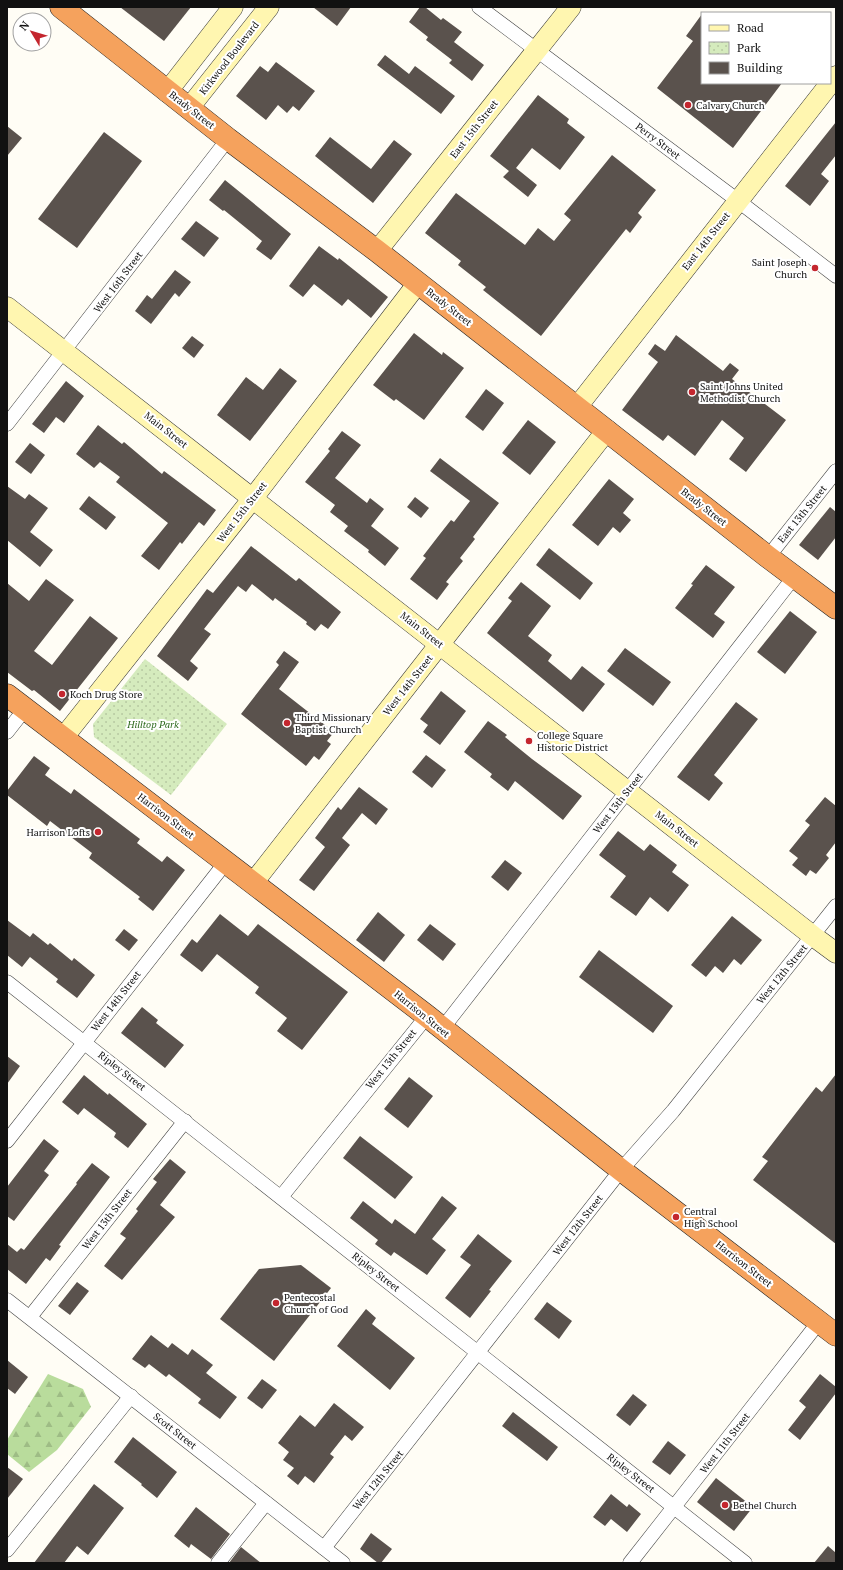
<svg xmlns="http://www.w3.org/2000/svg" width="843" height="1570" font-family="'PT Serif',serif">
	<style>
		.forest { fill: url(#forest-firs) }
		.park { fill: url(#park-dots) }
		.building { fill: #5a524d }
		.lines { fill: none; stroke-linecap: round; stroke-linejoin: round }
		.street-casing { stroke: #444; stroke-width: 15 }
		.secondary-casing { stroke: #333; stroke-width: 21 }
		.highway-casing { stroke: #222; stroke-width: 23 }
		.street { stroke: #fff; stroke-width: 14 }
		.secondary { stroke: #fff6b0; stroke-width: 20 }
		.highway { stroke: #f5a25d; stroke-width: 22 }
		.poi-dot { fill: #c4262e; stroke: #fff; stroke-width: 1.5 }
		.labels { text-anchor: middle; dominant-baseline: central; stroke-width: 4; stroke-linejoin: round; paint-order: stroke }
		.street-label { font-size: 10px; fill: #111; stroke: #fff }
		.poi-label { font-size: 10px; fill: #111; stroke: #fff; text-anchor: start }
		.park-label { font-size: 10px; font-style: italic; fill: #2f6b1f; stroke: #fff }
	</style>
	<defs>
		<pattern id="forest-firs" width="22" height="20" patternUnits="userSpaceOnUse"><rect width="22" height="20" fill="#b9dc9c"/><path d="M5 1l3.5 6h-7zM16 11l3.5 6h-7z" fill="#9ebc85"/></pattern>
		<pattern id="park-dots" width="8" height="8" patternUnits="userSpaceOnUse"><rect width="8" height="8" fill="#d5ebbd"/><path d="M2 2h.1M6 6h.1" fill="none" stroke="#b6c8a1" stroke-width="1.8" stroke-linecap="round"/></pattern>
	</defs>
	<rect width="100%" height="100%" fill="#fffdf5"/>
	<!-- forest -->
	<polygon class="forest" points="48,1374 83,1389 91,1407 57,1450 29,1472 7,1454 7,1440"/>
	<!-- park -->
	<polygon class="park" points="145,659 227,724 171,795 94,737 93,724"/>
	<!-- building -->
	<g class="building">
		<polygon points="120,7 191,7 164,41"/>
		<polygon points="313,7 351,7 337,26"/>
		<polygon points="420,7 425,7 441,20 443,18 462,32 454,42 484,65 472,81 449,63 452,60 426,40 428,37 409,22"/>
		<polygon points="702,14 702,83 782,83 733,148 657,88 693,41 686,36"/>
		<polygon points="385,55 409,74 415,66 455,96 441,114 377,65"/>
		<polygon points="276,62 315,91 299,111 293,106 287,113 278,105 266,120 236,96 260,66 268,72"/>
		<polygon points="538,95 569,119 567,123 585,137 560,170 532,148 516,168 537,185 528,197 503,177 509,171 490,156"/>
		<polygon points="836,122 836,155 821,174 829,181 810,206 785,186"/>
		<polygon points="7,126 22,138 7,156"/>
		<polygon points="104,132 142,161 77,248 38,219"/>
		<polygon points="330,137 371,169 394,140 412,154 373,203 315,156"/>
		<polygon points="612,155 656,190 638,213 642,217 630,233 626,229 541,336 483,290 486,287 458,265 461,261 425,233 456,193 525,245 538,228 554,241 571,220 564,214"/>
		<polygon points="225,180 291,234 271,260 256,249 262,241 224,210 223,211 209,200"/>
		<polygon points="196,221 219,238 204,257 181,239"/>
		<polygon points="319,246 338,260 339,258 388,297 371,318 348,299 342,306 314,284 303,297 289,286"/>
		<polygon points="175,270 191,282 179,297 175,293 151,324 135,311 147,295 152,299"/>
		<polygon points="414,333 442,355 443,352 464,368 424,420 396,399 394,401 373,385"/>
		<polygon points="676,335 723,371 730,363 739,370 732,379 786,420 746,472 729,459 744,438 722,420 695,456 668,435 663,441 622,410 658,362 648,354 655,344 665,351"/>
		<polygon points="192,336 204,345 194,358 182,348"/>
		<polygon points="280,368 297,381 250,441 217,415 246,377 263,390"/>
		<polygon points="66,381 84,396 64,423 56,417 44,433 32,424"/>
		<polygon points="486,389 504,403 483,431 465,417"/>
		<polygon points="528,420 556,442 530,475 502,453"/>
		<polygon points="98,425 122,444 124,442 162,474 164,471 216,510 204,526 199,522 182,544 180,542 159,570 141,556 168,523 116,482 120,477 100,462 94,468 76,454"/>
		<polygon points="342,431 361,445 335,478 367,503 370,498 384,509 371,526 399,548 385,566 368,552 369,550 344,531 348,526 330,512 335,505 305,482 330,451 328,449"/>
		<polygon points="30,443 45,455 31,474 15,462"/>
		<polygon points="440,458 499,503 473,537 475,539 460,558 463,561 446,582 449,584 437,600 410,579 426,558 423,556 440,534 451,520 454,522 470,501 430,471"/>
		<polygon points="609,479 634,499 623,513 631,520 620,533 613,527 598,546 572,525"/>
		<polygon points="7,486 25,499 29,494 48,508 30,532 53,550 40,567 7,540"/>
		<polygon points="89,496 116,517 106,530 79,509"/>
		<polygon points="415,497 429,508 421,518 407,507"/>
		<polygon points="830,507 836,512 836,537 818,560 799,545"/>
		<polygon points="251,546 296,581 299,578 341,612 328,629 321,624 315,631 306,624 307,622 275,598 273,601 252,584 246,592 238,586 204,629 211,634 190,661 198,668 188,681 157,656 207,589 213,593"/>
		<polygon points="549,548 593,583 580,600 536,565"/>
		<polygon points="706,565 735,587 714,614 725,622 713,638 675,608 693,585 691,584"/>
		<polygon points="46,579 74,600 34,651 52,665 90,616 118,638 60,711 34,690 32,691 7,672 7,583 29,601"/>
		<polygon points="521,582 551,606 528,636 552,655 548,661 571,680 582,666 605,684 583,712 487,633 512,601 508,598"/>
		<polygon points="790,611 817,632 785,674 757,652"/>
		<polygon points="625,648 671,682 653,706 607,671"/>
		<polygon points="284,651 299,662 279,689 334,732 327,741 331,744 319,760 314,756 306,766 241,714 279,665 276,662"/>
		<polygon points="441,691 466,711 440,745 423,732 428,725 420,719"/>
		<polygon points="736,702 758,719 714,775 723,783 709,801 677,777"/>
		<polygon points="488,721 507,735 505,737 532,759 582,796 563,820 515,781 508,791 490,777 492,774 464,752"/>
		<polygon points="426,755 446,770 432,788 412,772"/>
		<polygon points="34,756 50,768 45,775 71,794 74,789 140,839 137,843 162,862 167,856 185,870 153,911 138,899 140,897 89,858 92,853 50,821 47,826 7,795 7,791"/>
		<polygon points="359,787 388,809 376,825 362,813 342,838 350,845 314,891 299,880 325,847 315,838 338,807 341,810"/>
		<polygon points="825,797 836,806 836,842 826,855 829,858 816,874 810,870 806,876 792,865 798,858 789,851 810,825 805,821"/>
		<polygon points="618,831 644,851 650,844 677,865 672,872 689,885 668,912 650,897 636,916 610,897 626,876 599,855"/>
		<polygon points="505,860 522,873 508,891 491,877"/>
		<polygon points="378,912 405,935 384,962 356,940"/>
		<polygon points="220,914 248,936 258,924 348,992 302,1050 277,1031 287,1018 255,993 259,987 217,954 202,972 180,955 192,939 197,943"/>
		<polygon points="732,916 762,940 741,965 734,959 723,973 715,966 706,977 691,965"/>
		<polygon points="7,920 30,937 33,933 48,945 50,943 72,961 74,958 95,975 77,998 56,982 58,979 30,957 22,967 7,955"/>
		<polygon points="430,924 456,944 443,961 417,940"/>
		<polygon points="124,929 138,940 129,951 115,940"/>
		<polygon points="599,950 673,1006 653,1033 579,977"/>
		<polygon points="142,1007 158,1020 156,1023 184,1045 165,1068 121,1033"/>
		<polygon points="7,1056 20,1066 7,1084"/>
		<polygon points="836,1074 836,1244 753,1180 768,1161 762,1157 816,1087 822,1092"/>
		<polygon points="84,1075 108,1095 109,1093 147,1124 128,1148 114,1137 116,1133 84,1108 78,1115 62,1102"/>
		<polygon points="409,1077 433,1096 408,1128 384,1109"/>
		<polygon points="360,1136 413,1177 395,1199 343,1158"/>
		<polygon points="44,1139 59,1151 44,1171 49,1175 14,1221 7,1216 7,1187"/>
		<polygon points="170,1159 186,1172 160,1205 175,1217 122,1280 104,1266 126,1238 120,1234 138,1211 136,1209 157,1182 153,1179"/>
		<polygon points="92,1163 110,1177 59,1245 61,1246 50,1261 46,1258 26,1284 7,1269 7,1244 17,1252 21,1248 24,1250 77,1184 76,1183"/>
		<polygon points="442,1196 457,1208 432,1239 446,1250 427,1275 394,1252 391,1256 375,1244 378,1240 350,1218 363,1201 392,1224 395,1219 415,1234"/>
		<polygon points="478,1234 512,1261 489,1290 491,1291 470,1318 445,1298 471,1265 460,1257"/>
		<polygon points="301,1265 331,1288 274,1361 220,1319 259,1269"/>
		<polygon points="77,1282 89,1291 70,1315 58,1306"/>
		<polygon points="547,1302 572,1321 559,1339 534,1319"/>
		<polygon points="366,1309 376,1318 372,1324 415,1358 390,1390 337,1346"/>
		<polygon points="151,1335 168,1348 172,1343 188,1355 192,1349 213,1365 206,1373 237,1397 220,1419 198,1403 201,1399 169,1374 166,1377 149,1364 145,1368 132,1359"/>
		<polygon points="7,1360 28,1377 15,1394 7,1388"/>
		<polygon points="820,1374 836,1387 836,1393 800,1440 788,1430 806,1407 799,1401"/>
		<polygon points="262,1379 277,1390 262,1409 247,1398"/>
		<polygon points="633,1394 647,1405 630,1426 616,1415"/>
		<polygon points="334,1403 364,1427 352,1441 345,1435 330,1454 334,1457 314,1483 305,1476 298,1485 287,1476 294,1468 283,1460 289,1452 278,1443 300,1415 315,1427"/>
		<polygon points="513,1412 558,1447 547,1461 502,1426"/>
		<polygon points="133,1437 177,1472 157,1498 141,1485 142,1484 114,1462"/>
		<polygon points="668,1441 686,1455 670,1475 652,1462"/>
		<polygon points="7,1467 23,1479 7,1499"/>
		<polygon points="716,1478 753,1507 734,1531 697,1502"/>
		<polygon points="94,1484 124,1508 88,1555 77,1546 64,1563 34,1563"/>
		<polygon points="611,1494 627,1507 629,1504 641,1514 627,1532 611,1519 605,1526 593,1517"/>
		<polygon points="196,1507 230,1534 211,1559 191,1544 189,1548 174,1536"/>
		<polygon points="371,1533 392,1549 381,1563 378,1563 360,1549"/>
		<polygon points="828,1546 836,1553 836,1563 814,1563"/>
		<polygon points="241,1547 261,1563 229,1563"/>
	</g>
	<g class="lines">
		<!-- street casing -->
		<g class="street-casing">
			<g id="street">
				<polyline points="479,7 737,200 836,276"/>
				<polyline points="7,424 228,139"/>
				<polyline points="768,557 836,471"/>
				<polyline points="7,732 25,709"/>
				<polyline points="7,982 745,1563"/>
				<polyline points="442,1029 794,577"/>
				<polyline points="7,1141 226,862"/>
				<polyline points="281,1197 427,1016"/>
				<polyline points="7,1300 343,1563"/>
				<polyline points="30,1317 185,1121"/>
				<polyline points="324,1548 621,1170 673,1111 836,906"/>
				<polyline points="7,1550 131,1396"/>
				<polyline points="218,1563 266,1503"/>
				<polyline points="630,1563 819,1322"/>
			</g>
		</g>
		<!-- secondary casing -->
		<g class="secondary-casing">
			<g id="secondary">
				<polyline points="167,92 233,7"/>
				<polyline points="189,108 269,7"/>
				<polyline points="377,251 571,7"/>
				<polyline points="7,307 813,936 836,953"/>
				<polyline points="577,407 836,76"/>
				<polyline points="63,738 253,498 418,283"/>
				<polyline points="253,883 607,430"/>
			</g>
		</g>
		<!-- highway casing -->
		<g class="highway-casing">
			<g id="highway">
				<polyline points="61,7 228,139 377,251 768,557 836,608"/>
				<polyline points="7,695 427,1016 621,1170 836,1335"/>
			</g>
		</g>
		<!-- street -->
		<use href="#street" class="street"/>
		<!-- secondary -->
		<use href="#secondary" class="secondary"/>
		<!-- highway -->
		<use href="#highway" class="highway"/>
	</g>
	<!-- markers -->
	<g class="poi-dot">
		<circle cx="688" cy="105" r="4"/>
		<circle cx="815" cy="268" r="4"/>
		<circle cx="692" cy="392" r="4"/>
		<circle cx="62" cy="694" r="4"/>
		<circle cx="287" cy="723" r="4"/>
		<circle cx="529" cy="741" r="4"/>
		<circle cx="98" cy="832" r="4"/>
		<circle cx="676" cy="1217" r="4"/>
		<circle cx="276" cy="1303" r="4"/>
		<circle cx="725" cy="1505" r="4"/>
	</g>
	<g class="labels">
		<!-- street labels -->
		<g class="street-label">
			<text transform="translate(229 58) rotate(-52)">Kirkwood Boulevard</text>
			<text transform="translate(192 110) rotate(38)">Brady Street</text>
			<text transform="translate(474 129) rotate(-52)">East 15th Street</text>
			<text transform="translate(658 141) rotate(37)">Perry Street</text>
			<text transform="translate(706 241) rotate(-52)">East 14th Street</text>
			<text transform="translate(118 282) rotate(-53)">West 16th Street</text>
			<text transform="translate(449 307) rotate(38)">Brady Street</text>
			<text transform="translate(166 430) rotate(38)">Main Street</text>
			<text transform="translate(704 507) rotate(38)">Brady Street</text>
			<text transform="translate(242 512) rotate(-52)">West 15th Street</text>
			<text transform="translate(802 514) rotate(-51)">East 13th Street</text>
			<text transform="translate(422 630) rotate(38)">Main Street</text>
			<text transform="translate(408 685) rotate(-52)">West 14th Street</text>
			<text transform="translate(618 803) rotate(-52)">West 13th Street</text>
			<text transform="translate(166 816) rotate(37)">Harrison Street</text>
			<text transform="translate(677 829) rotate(38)">Main Street</text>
			<text transform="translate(782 974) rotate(-51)">West 12th Street</text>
			<text transform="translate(116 1001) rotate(-52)">West 14th Street</text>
			<text transform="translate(422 1014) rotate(39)">Harrison Street</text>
			<text transform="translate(391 1059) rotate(-51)">West 13th Street</text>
			<text transform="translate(122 1071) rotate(38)">Ripley Street</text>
			<text transform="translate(107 1219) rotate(-52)">West 13th Street</text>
			<text transform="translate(578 1225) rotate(-52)">West 12th Street</text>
			<text transform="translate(744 1264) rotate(38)">Harrison Street</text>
			<text transform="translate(376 1272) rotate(38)">Ripley Street</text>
			<text transform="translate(175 1431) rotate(38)">Scott Street</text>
			<text transform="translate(725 1443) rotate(-52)">West 11th Street</text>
			<text transform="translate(631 1473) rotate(38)">Ripley Street</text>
			<text transform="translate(378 1480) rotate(-51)">West 12th Street</text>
		</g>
		<!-- poi labels -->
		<g class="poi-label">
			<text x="696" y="105">Calvary Church</text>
			<text x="807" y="262" text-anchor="end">Saint Joseph<tspan x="807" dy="12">Church</tspan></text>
			<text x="700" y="386">Saint Johns United<tspan x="700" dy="12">Methodist Church</tspan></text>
			<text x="70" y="694">Koch Drug Store</text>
			<text x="295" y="717">Third Missionary<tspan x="295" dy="12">Baptist Church</tspan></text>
			<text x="537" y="735">College Square<tspan x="537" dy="12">Historic District</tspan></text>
			<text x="90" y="832" text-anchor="end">Harrison Lofts</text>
			<text x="684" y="1211">Central<tspan x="684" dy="12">High School</tspan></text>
			<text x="284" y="1297">Pentecostal<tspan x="284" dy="12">Church of God</tspan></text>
			<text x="733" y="1505">Bethel Church</text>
		</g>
		<!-- park labels -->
		<g class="park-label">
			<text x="153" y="724">Hilltop Park</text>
		</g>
	</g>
	<!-- border -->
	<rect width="843" height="1570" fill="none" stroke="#111111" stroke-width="16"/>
	<!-- legend -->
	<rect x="701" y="12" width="130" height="72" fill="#ffffff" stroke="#a0a0a0"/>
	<rect x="709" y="25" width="20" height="6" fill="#fff6b0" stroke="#a0a0a0"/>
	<text x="737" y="32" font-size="12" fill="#111111">Road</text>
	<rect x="709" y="42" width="20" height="12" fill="url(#park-dots)" stroke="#a0a0a0"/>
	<text x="737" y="52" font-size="12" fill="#111111">Park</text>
	<rect x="709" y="62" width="20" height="12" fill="#5a524d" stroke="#a0a0a0"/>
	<text x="737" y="72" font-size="12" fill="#111111">Building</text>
	<!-- north arrow -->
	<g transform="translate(32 32) rotate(308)"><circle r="19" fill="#ffffff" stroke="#a0a0a0"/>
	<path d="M0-3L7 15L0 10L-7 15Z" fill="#c4262e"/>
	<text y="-6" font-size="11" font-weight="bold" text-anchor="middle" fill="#111111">N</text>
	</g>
</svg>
